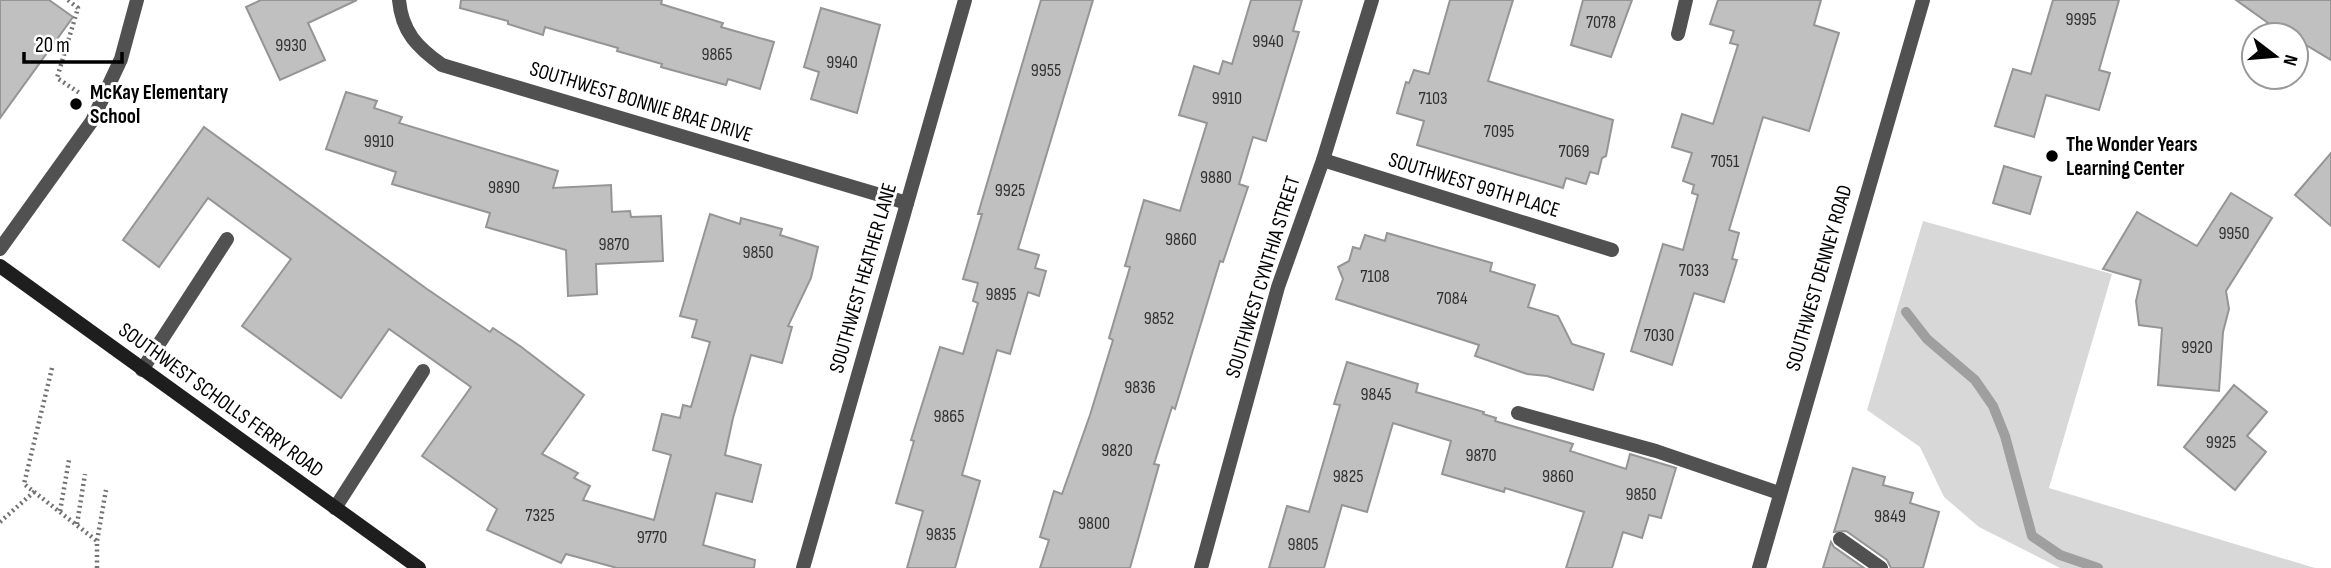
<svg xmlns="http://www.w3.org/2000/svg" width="2331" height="568" font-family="'Sofia Sans Condensed',sans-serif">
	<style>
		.green { fill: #d8d8d8 }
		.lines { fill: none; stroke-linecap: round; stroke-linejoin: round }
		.stream { stroke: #9f9f9f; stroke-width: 10 }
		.building { fill: #c0c0c0; stroke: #959595; stroke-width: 2 }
		.path { stroke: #737373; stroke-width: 4.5; stroke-dasharray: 2 3.5; stroke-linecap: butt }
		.service { stroke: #515151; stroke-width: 14 }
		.minor { stroke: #515151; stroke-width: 14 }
		.tertiary { stroke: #515151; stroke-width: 14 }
		.secondary { stroke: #1e1e1e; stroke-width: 14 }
		.poi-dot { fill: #000; stroke: #fff; stroke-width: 2.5 }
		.labels { text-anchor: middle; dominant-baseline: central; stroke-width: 6; stroke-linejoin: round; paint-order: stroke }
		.number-label { font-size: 18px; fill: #303030 }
		.poi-label { font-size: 21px; font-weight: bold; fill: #000; stroke: #fff; text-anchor: start }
		.street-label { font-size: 21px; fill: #000; stroke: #fff }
	</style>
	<rect width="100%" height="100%" fill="#fff"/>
	<!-- green -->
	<polygon class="green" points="1923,221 2112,274 2049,488 2315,568 2060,568 1979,527 1944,497 1920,447 1867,410"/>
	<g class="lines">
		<!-- stream -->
		<polyline class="stream" points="1906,312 1927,339 1975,380 1993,406 2005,436 2032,536 2060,555 2098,568"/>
	</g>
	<!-- building -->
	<g class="building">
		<polygon points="0,0 49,0 73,17 0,118"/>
		<polygon points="261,0 357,0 308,23 325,60 280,80 246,7"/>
		<polygon points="461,0 662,0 661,4 723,23 721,27 774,42 760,89 728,79 726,85 661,67 662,64 617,51 618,48 545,27 543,35 508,24 508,21 460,8"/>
		<polygon points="1041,0 1093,0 1018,249 1039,255 1035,268 1046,271 1039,296 1028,292 1010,354 997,350 962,475 980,481 955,568 907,568 923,511 896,503 914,441 911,440 940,347 963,354 978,303 973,301 978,283 963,279 982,214 978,214"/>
		<polygon points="1251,0 1302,0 1293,31 1299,32 1266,141 1253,137 1239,184 1248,187 1223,262 1220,261 1175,409 1172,407 1154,464 1159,465 1130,568 1040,568 1049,540 1040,537 1054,491 1062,494 1090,415 1113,340 1109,338 1130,267 1125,266 1144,200 1180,211 1207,123 1179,115 1194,66 1219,74 1223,61 1232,64"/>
		<polygon points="1450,0 1513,0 1488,81 1613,120 1606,156 1602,158 1598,174 1590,172 1586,184 1566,178 1563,188 1417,145 1424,121 1397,113 1406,82 1409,83 1414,70 1429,74"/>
		<polygon points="1583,0 1632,0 1611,57 1571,45"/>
		<polygon points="1718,0 1821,0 1814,25 1839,33 1809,131 1763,117 1729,230 1739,233 1732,259 1737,260 1724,302 1694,293 1672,365 1631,351 1663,244 1683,250 1698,195 1692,193 1694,185 1683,181 1692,153 1672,147 1682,114 1713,124 1738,45 1730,43 1734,31 1710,24"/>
		<polygon points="2053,0 2119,0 2099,70 2110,73 2099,110 2046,95 2034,137 1995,126 2013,69 2031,74"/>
		<polygon points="2236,0 2331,0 2331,60 2296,39 2296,35 2285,35"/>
		<polygon points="821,8 880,25 857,113 811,99 819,72 804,67"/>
		<polygon points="346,92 377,101 374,108 402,117 399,123 558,171 553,188 611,185 612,212 630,211 631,217 661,216 663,261 596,264 597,294 568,296 566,250 486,227 490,213 392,184 396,172 326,149"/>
		<polygon points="204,127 427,289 490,332 493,328 520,346 584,395 542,454 578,473 574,478 590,486 583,500 654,520 671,455 653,450 662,414 680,418 683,405 691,407 710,342 692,337 697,320 680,316 710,214 740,224 741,218 782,229 780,235 818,247 811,278 788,326 792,327 782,363 751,355 733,418 725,455 761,465 752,502 716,493 703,545 755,560 754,568 617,568 566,554 561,563 487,530 497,509 422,456 471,387 389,329 341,398 242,326 291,259 208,198 159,267 123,240"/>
		<polygon points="2331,153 2331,226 2295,195"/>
		<polygon points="2004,166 2041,177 2030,214 1993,203"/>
		<polygon points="2231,193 2272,218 2226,291 2229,309 2223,332 2219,391 2158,385 2162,328 2139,325 2136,301 2141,280 2103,269 2137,212 2197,246"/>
		<polygon points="1387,233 1492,263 1490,271 1535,285 1528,307 1558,316 1572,344 1604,354 1593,390 1547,376 1527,374 1475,356 1479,345 1336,299 1343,279 1338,267 1349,261 1353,247 1360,249 1365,235 1385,241"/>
		<polygon points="1347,362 1418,384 1416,392 1484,412 1483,414 1496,418 1495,421 1573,444 1570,451 1626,469 1630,454 1676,468 1661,518 1649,515 1642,538 1623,532 1612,568 1566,568 1584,512 1505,488 1504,492 1442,474 1451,441 1393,423 1367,512 1342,505 1324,568 1269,568 1287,506 1309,512 1340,405 1334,404"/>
		<polygon points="2234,385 2267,412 2247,436 2266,452 2235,490 2184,447"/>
		<polygon points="1853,468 1885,477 1883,485 1913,493 1910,503 1939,512 1923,568 1891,568 1887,560 1846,531 1834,532"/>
		<polygon points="1831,542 1834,547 1864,568 1823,568"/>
	</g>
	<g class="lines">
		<!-- path -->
		<g class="path">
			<polyline points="68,0 78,8 57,78 81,94"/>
			<polyline points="52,368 24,484 97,541"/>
			<polyline points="60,511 69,460"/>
			<polyline points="0,522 35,491"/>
			<polyline points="77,524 85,474"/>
			<polyline points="97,568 97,541 106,490"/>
		</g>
		<!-- service -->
		<g class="service">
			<polyline points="1678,34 1686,0"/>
			<polyline points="0,249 92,121 121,59 137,0"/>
			<polyline points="142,370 227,239"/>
			<polyline points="1518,413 1656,451 1779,493"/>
			<polyline points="335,508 423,371"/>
			<polyline points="1840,539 1881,568"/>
		</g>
		<!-- minor -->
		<g class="minor">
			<path d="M 399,0 C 402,32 417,47 442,65 L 907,203"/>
			<polyline points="1323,160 1612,250"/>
			<polyline points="803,568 965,0"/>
			<polyline points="1201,568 1278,287 1323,160 1372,0"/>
		</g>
		<!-- tertiary -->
		<polyline class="tertiary" points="1759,568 1923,0"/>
		<!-- secondary -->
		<polyline class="secondary" points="0,266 419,568"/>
	</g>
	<!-- markers -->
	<g class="poi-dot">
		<circle cx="76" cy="104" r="7"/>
		<circle cx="2052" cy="156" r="7"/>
	</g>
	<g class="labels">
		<!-- number labels -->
		<g class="number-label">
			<text x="2081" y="19">9995</text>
			<text x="1601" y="22">7078</text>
			<text x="1268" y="41">9940</text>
			<text x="291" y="45">9930</text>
			<text x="717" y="54">9865</text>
			<text x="842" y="62">9940</text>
			<text x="1046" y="70">9955</text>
			<text x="1227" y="98">9910</text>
			<text x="1433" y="98">7103</text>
			<text x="1499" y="131">7095</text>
			<text x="379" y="141">9910</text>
			<text x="1574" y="151">7069</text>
			<text x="1725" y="161">7051</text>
			<text x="1216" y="177">9880</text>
			<text x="504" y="187">9890</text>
			<text x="1010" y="190">9925</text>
			<text x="2234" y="233">9950</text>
			<text x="1181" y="239">9860</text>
			<text x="614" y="244">9870</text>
			<text x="758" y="252">9850</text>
			<text x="1694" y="270">7033</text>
			<text x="1375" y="276">7108</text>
			<text x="1001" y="294">9895</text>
			<text x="1452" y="298">7084</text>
			<text x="1159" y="318">9852</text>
			<text x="1659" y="335">7030</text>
			<text x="2197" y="347">9920</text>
			<text x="1140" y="387">9836</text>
			<text x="1376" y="394">9845</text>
			<text x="949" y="416">9865</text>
			<text x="2221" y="442">9925</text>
			<text x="1117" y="450">9820</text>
			<text x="1481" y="455">9870</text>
			<text x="1348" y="476">9825</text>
			<text x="1558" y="476">9860</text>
			<text x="1641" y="494">9850</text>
			<text x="540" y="515">7325</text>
			<text x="1890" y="516">9849</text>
			<text x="1094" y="523">9800</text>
			<text x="941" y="534">9835</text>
			<text x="652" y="537">9770</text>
			<text x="1303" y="544">9805</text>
		</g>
		<!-- poi labels -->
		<g class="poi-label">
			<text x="90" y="92">McKay Elementary<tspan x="90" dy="24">School</tspan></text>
			<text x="2066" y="144">The Wonder Years<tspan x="2066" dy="24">Learning Center</tspan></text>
		</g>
		<!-- street labels -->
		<g class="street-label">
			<text transform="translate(641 102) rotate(17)">SOUTHWEST BONNIE BRAE DRIVE</text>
			<text transform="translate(1474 185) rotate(17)">SOUTHWEST 99TH PLACE</text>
			<text transform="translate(1263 277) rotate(-73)">SOUTHWEST CYNTHIA STREET</text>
			<text transform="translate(863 278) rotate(-74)">SOUTHWEST HEATHER LANE</text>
			<text transform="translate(1819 278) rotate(-74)">SOUTHWEST DENNEY ROAD</text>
			<text transform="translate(221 400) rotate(36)">SOUTHWEST SCHOLLS FERRY ROAD</text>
		</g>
	</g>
	<!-- north arrow -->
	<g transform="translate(2275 56) rotate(106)"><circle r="33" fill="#ffffff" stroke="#999999" stroke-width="2"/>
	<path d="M0-5L12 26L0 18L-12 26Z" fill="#000000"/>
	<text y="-10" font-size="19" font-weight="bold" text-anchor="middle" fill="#000000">N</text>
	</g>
	<!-- scale -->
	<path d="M24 52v10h98v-10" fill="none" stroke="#000000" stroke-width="3.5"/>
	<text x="35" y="52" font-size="21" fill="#000000" stroke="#ffffff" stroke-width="5" paint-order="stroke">20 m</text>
</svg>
